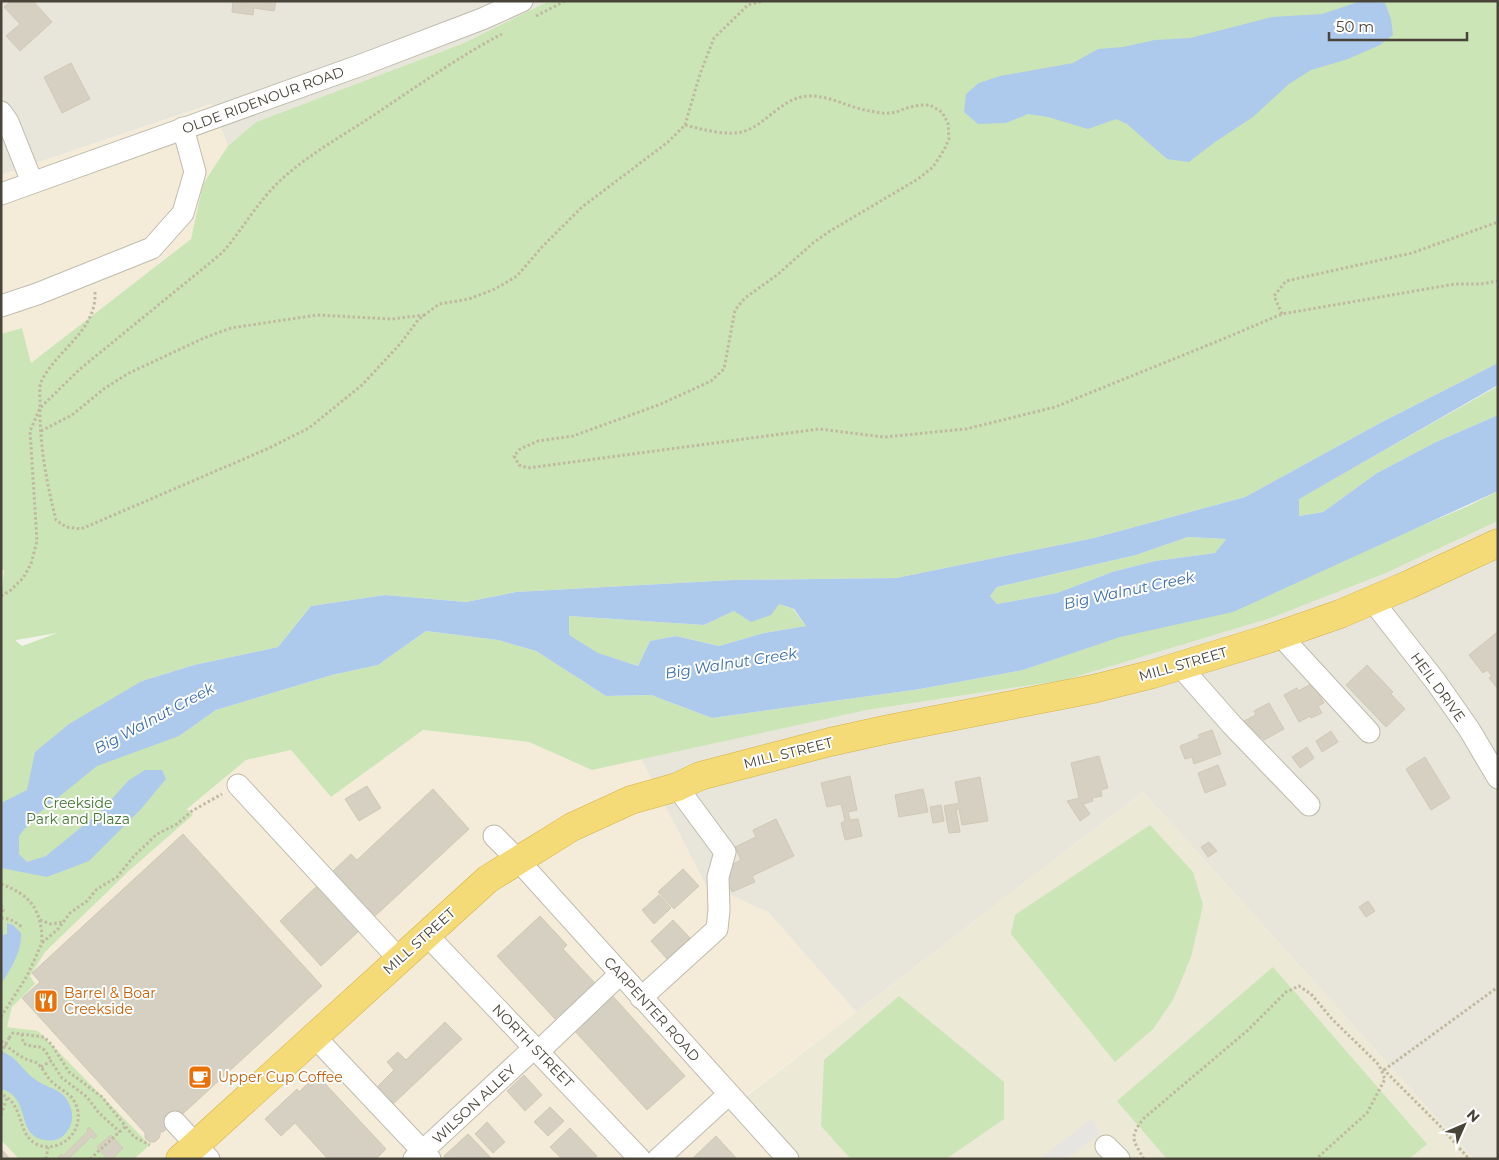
<svg xmlns="http://www.w3.org/2000/svg" width="1499" height="1160" font-family="Montserrat,sans-serif">
	<style>
		.residential { fill: #e8e5da }
		.commercial { fill: #f4ecd9 }
		.education { fill: #ece9d6 }
		.green { fill: #cbe5b7; fill-rule: evenodd }
		.parking { fill: #e7e5e2 }
		.water { fill: #adcaec; fill-rule: evenodd }
		.building { fill: #d5d0c1; stroke: #d0c9b5 }
		.lines { fill: none; stroke-linecap: round; stroke-linejoin: round }
		.minor-casing { stroke: #bfbcae; stroke-width: 23 }
		.highway-casing { stroke: #d3b247; stroke-width: 29 }
		.path { stroke: #c0b9a0; stroke-width: 3; stroke-dasharray: 2.5 2.5; stroke-linecap: butt }
		.minor { stroke: #fff; stroke-width: 21 }
		.highway { stroke: #f4db77; stroke-width: 28 }
		.path-bridge { stroke: #c0b9a0; stroke-width: 3; stroke-dasharray: 2.5 2.5; stroke-linecap: butt }
		.labels { text-anchor: middle; dominant-baseline: central; stroke-width: 4; stroke-linejoin: round; paint-order: stroke }
		.street-label { font-size: 14px; fill: #484439; stroke: #fff }
		.park-label { font-size: 14px; fill: #417730; stroke: #fff }
		.food-label { font-size: 14px; fill: #c56008; stroke: #fff; text-anchor: start }
		.water-label { font-size: 15px; font-style: italic; fill: #396dae; stroke: #fff }
	</style>
	<rect width="100%" height="100%" fill="#f4f3eb"/>
	<!-- residential -->
	<g class="residential">
		<polygon points="1,1 549,1 464,43 256,122 228,146 211,104 1,175"/>
		<polygon points="1498,521 1498,1159 1474,1159 1143,792 856,1012 768,912 705,884 641,759 867,710 1065,680 1271,618 1386,573"/>
	</g>
	<!-- commercial -->
	<g class="commercial">
		<polygon points="212,104 228,146 203,184 191,239 31,363 22,328 1,334 1,175"/>
		<polygon points="423,730 529,742 592,770 641,759 705,884 768,912 856,1012 744,1097 801,1159 134,1159 150,1145 102,1097 6,1027 12,1007 35,984 30,976 45,952 131,869 193,815 187,809 246,760 291,750 331,797"/>
		<polygon points="1,1140 19,1159 1,1159"/>
	</g>
	<!-- education -->
	<polygon class="education" points="1143,792 1474,1159 801,1159 744,1098"/>
	<!-- green -->
	<g class="green">
		<path d="M 549,1 L 1498,1 L 1498,363 L 1382,422 L 1245,497 L 1094,538 L 896,578 L 733,580 L 516,592 L 466,602 L 385,595 L 311,606 L 278,647 L 194,665 L 142,681 L 179,736 L 216,710 L 332,675 L 378,665 L 426,631 L 498,640 L 536,651 L 606,696 L 651,695 L 712,718 L 920,689 L 1023,670 L 1361,552 L 1468,506 L 1498,491 L 1498,521 L 1386,573 L 1271,618 L 1065,680 L 867,710 L 592,770 L 529,742 L 423,730 L 331,797 L 291,750 L 246,760 L 187,809 L 193,815 L 131,869 L 45,952 L 30,976 L 35,984 L 12,1007 L 7,1027 L 38,1031 L 150,1145 L 134,1159 L 19,1159 L 1,1140 L 1,602 L 4,570 L 1,570 L 1,334 L 22,328 L 31,363 L 191,239 L 203,184 L 228,146 L 256,122 L 464,43 ZM 57,633 L 22,646 L 16,641 L 16,640 Z"/>
		<polygon points="1498,386 1498,415 1436,442 1377,473 1323,512 1299,516 1298,499"/>
		<polygon points="1188,537 1226,539 1215,553 1155,561 1112,572 1057,593 997,604 990,596 997,587 1136,555"/>
		<polygon points="779,604 793,609 806,626 764,633 719,646 676,636 650,641 638,666 597,653 569,636 569,616 704,625 734,611"/>
		<polygon points="1150,825 1193,872 1203,905 1191,957 1173,1000 1153,1029 1115,1062 1011,934 1015,915"/>
		<polygon points="1273,967 1427,1144 1409,1159 1167,1159 1117,1101"/>
		<polygon points="899,996 1004,1082 1004,1119 946,1159 851,1159 821,1126 824,1060"/>
	</g>
	<!-- parking -->
	<polygon class="parking" points="1092,1119 1100,1134 1066,1159 1039,1159"/>
	<!-- water -->
	<g class="water">
		<polygon points="1361,1 1385,3 1391,19 1393,35 1380,45 1348,59 1311,70 1289,84 1253,117 1215,142 1189,162 1167,159 1127,124 1116,119 1088,129 1048,117 1028,114 1006,123 978,124 964,112 966,94 979,83 1000,76 1073,63 1098,49 1123,47 1155,40 1190,38 1272,17 1322,14"/>
		<path d="M 1498,363 L 1498,385 L 1299,499 L 1299,516 L 1323,512 L 1377,473 L 1436,442 L 1498,415 L 1498,491 L 1233,612 L 1120,637 L 1023,670 L 920,689 L 712,718 L 651,695 L 606,696 L 536,651 L 498,640 L 426,631 L 378,665 L 332,675 L 216,710 L 179,736 L 97,766 L 34,817 L 19,836 L 19,854 L 27,862 L 46,856 L 101,811 L 129,780 L 145,770 L 162,770 L 166,779 L 141,809 L 89,861 L 47,877 L 1,868 L 1,803 L 27,790 L 35,752 L 69,724 L 142,681 L 194,665 L 278,647 L 311,606 L 385,595 L 466,602 L 516,592 L 733,580 L 896,578 L 1094,538 L 1245,497 L 1382,422 ZM 1188,537 L 1226,539 L 1215,553 L 1155,561 L 1112,572 L 1057,593 L 997,604 L 990,596 L 997,587 L 1136,555 ZM 779,604 L 794,609 L 806,626 L 764,633 L 719,646 L 676,636 L 650,641 L 638,666 L 598,653 L 569,635 L 569,616 L 704,625 L 734,611 L 751,622 L 771,615 Z"/>
		<path d="M 1,923 L 3,935 L 7,934 L 7,923 L 13,925 L 21,933 C 22,951 11,969 1,984 Z"/>
		<path d="M 1,1051 C 20,1059 21,1070 36,1080 C 44,1086 55,1088 63,1095 C 73,1105 76,1122 66,1133 C 61,1139 53,1142 45,1140 C 15,1136 32,1097 1,1089 Z"/>
	</g>
	<!-- building -->
	<g class="building">
		<polygon points="11,1 33,1 52,22 20,51 6,36 20,24 4,7"/>
		<polygon points="233,1 276,1 274,11 254,8 253,15 232,12"/>
		<polygon points="71,63 90,99 62,113 44,77"/>
		<polygon points="1496,633 1498,635 1498,689 1489,678 1492,676 1487,670 1483,673 1469,655"/>
		<polygon points="1367,665 1393,692 1391,694 1405,709 1386,727 1346,685"/>
		<polygon points="1313,683 1324,703 1318,706 1322,713 1311,718 1310,716 1299,722 1284,695 1297,688 1298,691"/>
		<polygon points="1269,703 1284,729 1264,740 1262,737 1255,741 1244,721 1256,715 1254,711"/>
		<polygon points="1212,730 1221,754 1194,764 1192,757 1185,759 1180,746 1200,738 1198,735"/>
		<polygon points="1331,731 1338,742 1322,752 1316,741"/>
		<polygon points="1307,747 1314,758 1300,768 1292,757"/>
		<polygon points="1099,756 1108,788 1101,790 1102,796 1092,798 1093,801 1083,804 1090,814 1080,821 1067,801 1079,798 1071,763"/>
		<polygon points="1425,757 1450,798 1431,810 1406,769"/>
		<polygon points="1218,765 1226,785 1205,793 1198,773"/>
		<polygon points="850,776 857,810 848,812 850,820 858,819 862,836 845,840 841,823 845,821 841,804 827,807 821,783"/>
		<polygon points="980,777 988,821 962,825 959,809 956,809 960,832 949,833 944,806 959,803 955,782"/>
		<polygon points="367,786 381,808 359,821 345,799"/>
		<polygon points="433,789 469,829 374,917 332,872 351,854 357,860"/>
		<polygon points="923,789 928,812 899,817 895,795"/>
		<polygon points="941,805 944,821 933,823 930,807"/>
		<polygon points="776,819 794,856 752,876 755,882 732,892 722,870 741,860 735,847 756,837 753,830"/>
		<polygon points="183,834 322,986 163,1132 161,1131 159,1138 155,1142 149,1142 145,1138 145,1133 22,998 40,982 32,973"/>
		<polygon points="1209,842 1217,851 1208,857 1201,847"/>
		<polygon points="683,869 699,886 674,909 658,892"/>
		<polygon points="318,885 359,931 321,966 280,921"/>
		<polygon points="659,895 671,908 654,924 642,910"/>
		<polygon points="1368,901 1375,911 1366,917 1359,907"/>
		<polygon points="540,916 567,945 563,949 595,983 555,1019 497,956"/>
		<polygon points="673,920 690,938 667,959 651,941"/>
		<polygon points="610,993 685,1076 647,1110 572,1028"/>
		<polygon points="445,1022 462,1039 392,1105 376,1088 394,1070 387,1062 398,1052 406,1060"/>
		<polygon points="317,1075 386,1149 376,1159 328,1159 295,1123 281,1136 265,1119 297,1089 299,1092"/>
		<polygon points="524,1075 542,1095 525,1111 507,1091"/>
		<polygon points="550,1107 564,1121 548,1136 534,1122"/>
		<polygon points="487,1122 505,1142 493,1153 475,1134"/>
		<polygon points="89,1127 97,1136 94,1139 92,1136 68,1159 60,1159 58,1157 61,1154 63,1156 88,1131 87,1130"/>
		<polygon points="570,1128 597,1156 593,1159 562,1159 550,1147"/>
		<polygon points="468,1134 492,1159 446,1159 444,1156"/>
		<polygon points="111,1135 123,1148 112,1159 108,1159 97,1147"/>
		<polygon points="716,1136 737,1159 692,1159"/>
		<polygon points="1,1149 10,1159 1,1159"/>
	</g>
	<g class="lines">
		<!-- minor casing -->
		<g class="minor-casing">
			<g id="minor">
				<polyline points="1,112 8,122 32,182"/>
				<polyline points="1,194 364,64 482,19 522,1"/>
				<polyline points="1,306 37,294 152,248 183,213 195,172 183,128"/>
				<polyline points="1372,600 1436,682 1469,729 1498,778"/>
				<polyline points="1280,635 1369,732"/>
				<polyline points="1180,666 1232,725 1309,805"/>
				<polyline points="238,785 399,959"/>
				<polyline points="494,836 517,859 788,1159"/>
				<polyline points="426,934 640,1159"/>
				<polyline points="641,998 717,929 719,910 718,877 725,852 677,787"/>
				<polyline points="314,1036 430,1159"/>
				<polyline points="538,1052 620,974"/>
				<polyline points="175,1122 209,1159"/>
				<polyline points="1106,1146 1119,1159"/>
				<polyline points="414,1159 534,1048"/>
				<polyline points="658,1159 728,1095"/>
			</g>
		</g>
		<!-- highway casing -->
		<g class="highway-casing">
			<polyline id="highway" points="180,1159 488,879 572,827 631,800 677,787 700,776 830,742 889,729 1093,689 1153,674 1268,639 1340,614 1408,585 1498,543"/>
		</g>
		<!-- path -->
		<g class="path">
			<polyline points="536,16 565,1"/>
			<polyline points="685,125 700,74 714,38 748,5 763,1"/>
			<path d="M 95,292 C 97,331 56,350 41,382 C 39,388 40,396 40,401 C 39,441 46,481 56,520 L 66,527 L 81,529 L 267,449 L 309,428 L 362,385 L 400,344 L 418,320 L 439,304 L 469,299 L 495,289 L 517,276 L 542,247 L 582,207 L 668,142 L 685,125 C 701,129 729,137 745,131 C 768,123 781,98 808,96 C 829,95 850,108 870,111 C 876,112 884,114 889,113 C 897,113 904,108 911,107 C 917,105 924,105 930,105 L 942,112 L 948,123 L 949,139 L 944,150 L 933,167 L 918,179 L 830,231 L 813,243 L 777,275 L 745,298 L 735,310 L 724,369 L 711,381 L 661,404 L 573,436 L 538,441 L 520,449 L 514,456 L 519,465 L 528,468 L 819,429 L 884,437 L 966,429 L 1055,407 L 1223,339 L 1282,314 L 1455,284 L 1481,284 L 1498,281"/>
			<polyline points="1282,314 1274,296 1286,281 1412,253 1498,222"/>
			<polyline points="41,431 72,415 105,388 129,373 204,338 231,328 317,315 392,319 424,315"/>
			<path d="M 1,596 L 11,590 L 23,578 L 31,564 L 37,541 L 30,431 L 40,408 L 80,369 L 222,253 C 243,229 259,199 284,177 C 311,153 344,135 374,115 C 416,87 458,57 502,34"/>
			<path d="M 1,884 C 31,895 42,910 42,943"/>
			<polyline points="1,905 3,910 1,914"/>
			<path d="M 1,918 C 10,918 15,922 22,927"/>
			<polyline points="40,920 51,924 63,922"/>
			<polyline points="1,1017 27,976 42,943 58,929 70,913 87,901 97,889 117,877 134,856 157,834 177,824 192,811 222,794"/>
			<path d="M 22,1034 L 23,1043 C 38,1051 40,1039 51,1061"/>
			<polyline points="9,1038 13,1033 44,1037 52,1045 69,1072 102,1097 134,1137 150,1145"/>
			<path d="M 1,1041 C 9,1048 17,1055 26,1059 C 29,1061 34,1061 37,1063 C 43,1068 46,1076 51,1081 C 58,1088 66,1091 72,1098 C 83,1112 79,1133 64,1142 C 56,1147 47,1148 38,1145 C 15,1134 26,1105 1,1094"/>
			<polyline points="41,1067 51,1061 62,1078 87,1097 99,1113 120,1132"/>
			<polyline points="1383,1069 1439,1125 1469,1159"/>
			<polyline points="1384,1070 1498,987"/>
			<polyline points="1,1115 7,1098"/>
			<polyline points="46,1159 48,1147"/>
			<polyline points="90,1159 126,1126"/>
			<path d="M 1144,1159 C 1133,1140 1129,1138 1143,1119 L 1248,1030 L 1286,992 L 1299,986 L 1311,994 L 1332,1019 L 1379,1065 L 1385,1079 L 1367,1113 L 1316,1159"/>
		</g>
		<!-- minor -->
		<use href="#minor" class="minor"/>
		<!-- highway -->
		<use href="#highway" class="highway"/>
		<!-- path-bridge -->
		<polyline class="path-bridge" points="1,1053 9,1038"/>
	</g>
	<!-- icons -->
	<defs>
		<g id="restaurant-square" transform="scale(1.25)"><rect x="-9" y="-9" width="18" height="18" rx="4" fill="#e8710a" stroke="#fff"/><path d="M-5-6h1v4h1v-4h1v4h1v-4h1v5L-1.5 .5V6h-2V.5L-5-1ZM5-6V6H3V1.5H1.5Q1.5-4 5-6Z" fill="#fff"/></g>
		<g id="cafe-square" transform="scale(1.25)"><rect x="-9" y="-9" width="18" height="18" rx="4" fill="#e8710a" stroke="#fff"/><path d="M-5.5-4.5H6V0H3Q3 3.5 0 3.5H-2.5Q-5.5 3.5-5.5 0ZM3-3.2v2h1.7v-2ZM-6 4.5H4V6H-6Z" fill="#fff"/></g>
	</defs>
	<g fill-rule="evenodd">
		<use href="#restaurant-square" x="46" y="1001"/>
		<use href="#cafe-square" x="200" y="1077"/>
	</g>
	<g class="labels">
		<!-- street labels -->
		<g class="street-label">
			<text transform="translate(263 100) rotate(-20)">OLDE RIDENOUR ROAD</text>
			<text transform="translate(1183 664) rotate(-16)">MILL STREET</text>
			<text transform="translate(1438 687) rotate(54)">HEIL DRIVE</text>
			<text transform="translate(788 753) rotate(-14)">MILL STREET</text>
			<text transform="translate(419 941) rotate(-42)">MILL STREET</text>
			<text transform="translate(652 1009) rotate(48)">CARPENTER ROAD</text>
			<text transform="translate(533 1046) rotate(46)">NORTH STREET</text>
			<text transform="translate(474 1104) rotate(-43)">WILSON ALLEY</text>
		</g>
		<!-- park labels -->
		<g class="park-label">
			<text x="78" y="803">Creekside<tspan x="78" dy="16">Park and Plaza</tspan></text>
		</g>
		<!-- food labels -->
		<g class="food-label">
			<text x="64" y="993">Barrel &amp; Boar<tspan x="64" dy="16">Creekside</tspan></text>
			<text x="218" y="1077">Upper Cup Coffee</text>
		</g>
		<!-- water labels -->
		<g class="water-label">
			<text transform="translate(1129 590) rotate(-12)">Big Walnut Creek</text>
			<text transform="translate(731 663) rotate(-9)">Big Walnut Creek</text>
			<text transform="translate(154 718) rotate(-28)">Big Walnut Creek</text>
		</g>
	</g>
	<!-- border -->
	<rect width="1499" height="1160" fill="none" stroke="#484439" stroke-width="5"/>
	<!-- north arrow -->
	<g transform="translate(1464 1125) rotate(45)" stroke="#ffffff" stroke-width="4" paint-order="stroke">
	<path d="M0-4L9 19L0 12L-9 19Z" fill="#484439"/>
	<text y="-8" font-size="14" font-weight="bold" text-anchor="middle" fill="#484439">N</text>
	</g>
	<!-- scale -->
	<path d="M1329 32v8h138v-8" fill="none" stroke="#484439" stroke-width="2.5"/>
	<text x="1336" y="32" font-size="15" fill="#484439" stroke="#ffffff" stroke-width="4" paint-order="stroke">50 m</text>
</svg>
